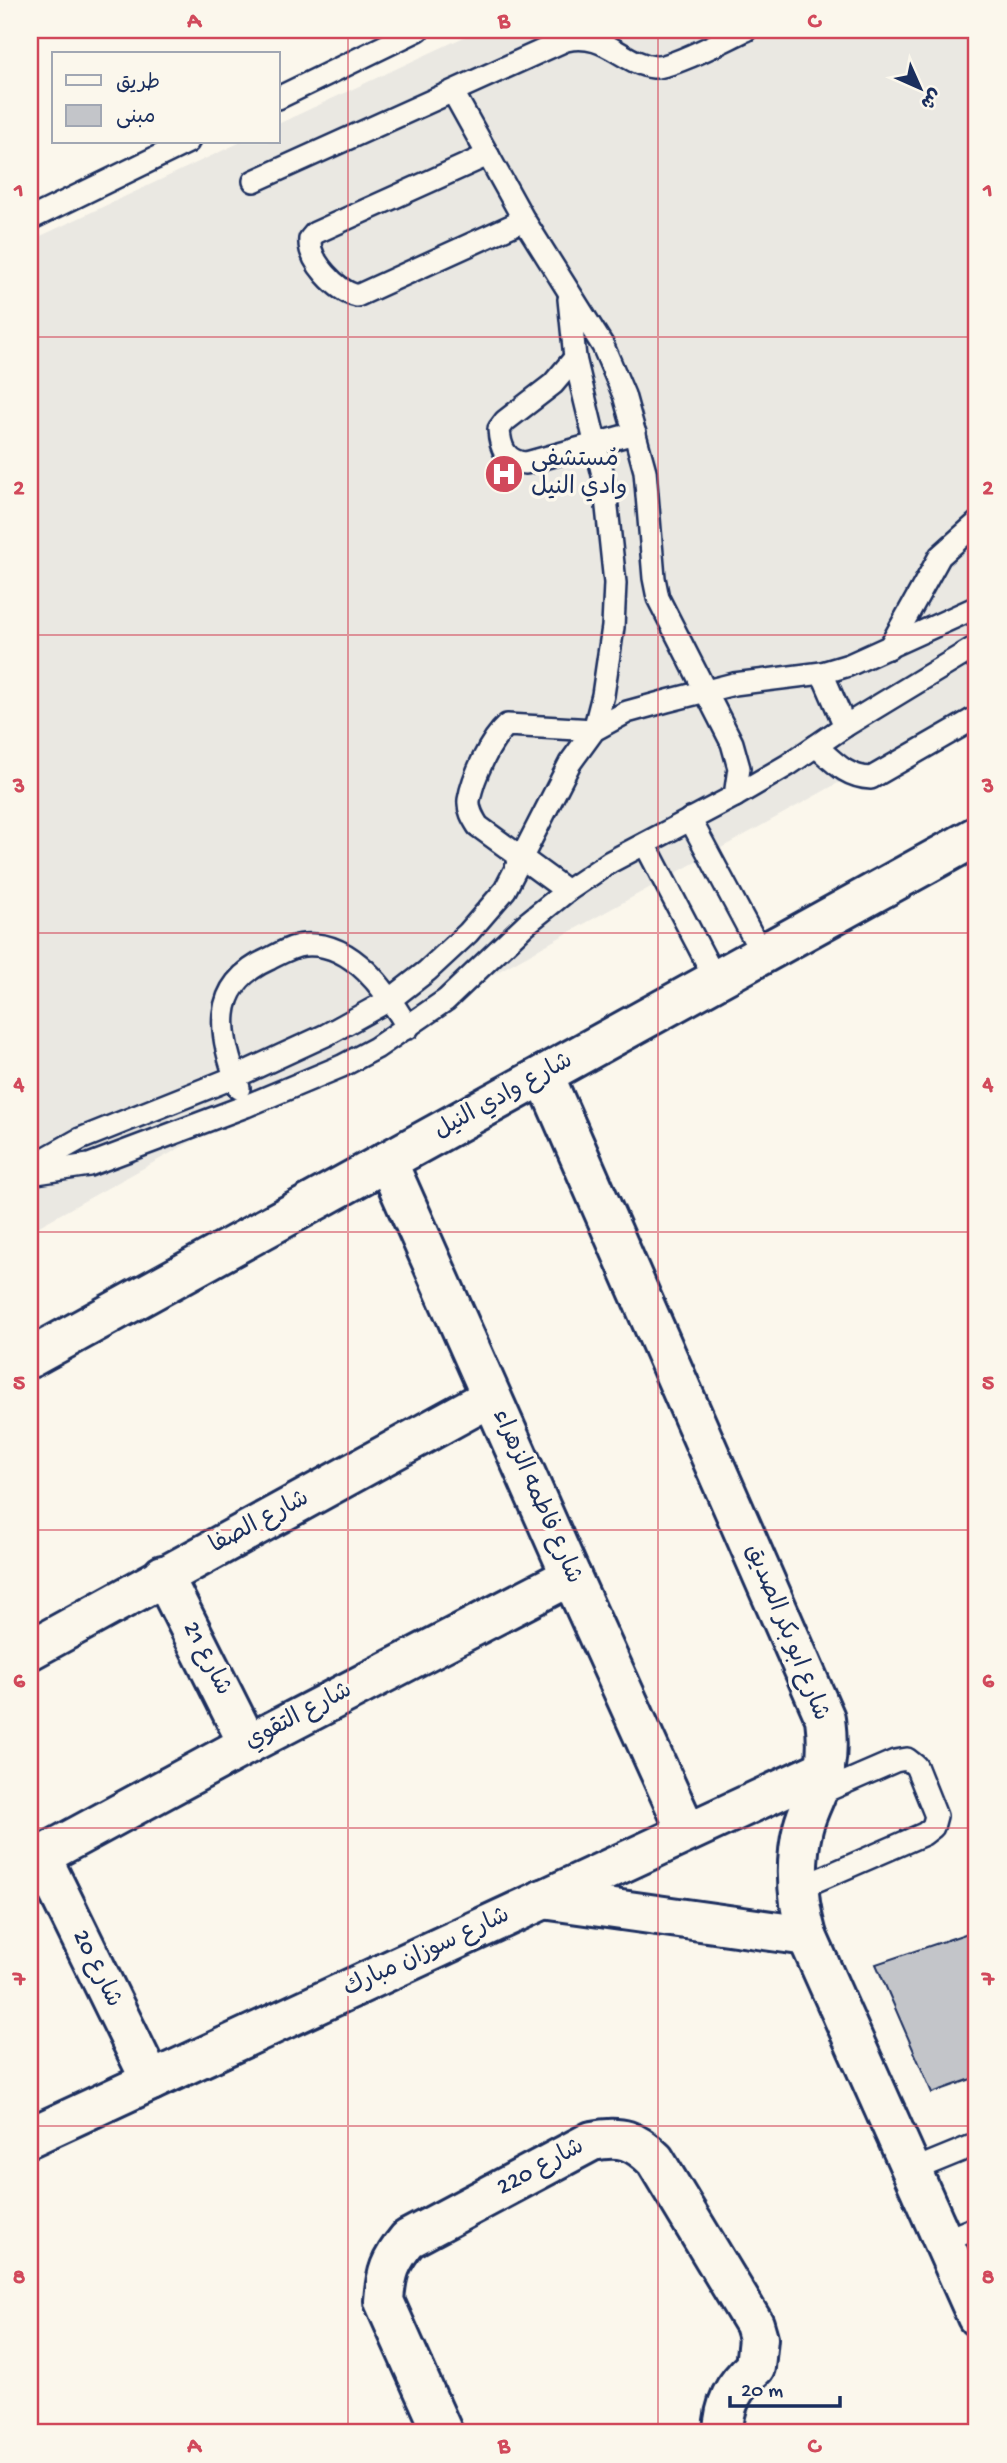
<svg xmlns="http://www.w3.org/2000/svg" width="1007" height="2463" font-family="'Gochi Hand','Playpen Sans Arabic',sans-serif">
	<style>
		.built { fill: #eae8e2 }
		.building { fill: #c3c5c9; stroke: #1b2f5e; stroke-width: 2 }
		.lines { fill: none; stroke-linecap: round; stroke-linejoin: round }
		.service-casing { stroke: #1b2f5e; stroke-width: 26 }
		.minor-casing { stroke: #1b2f5e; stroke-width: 44 }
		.service { stroke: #fbf7ec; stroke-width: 21 }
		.minor { stroke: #fbf7ec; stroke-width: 38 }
		.grid { fill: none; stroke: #d1495b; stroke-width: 2; stroke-opacity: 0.55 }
		.labels { text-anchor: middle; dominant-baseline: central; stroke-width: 7; stroke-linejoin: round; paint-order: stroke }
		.poi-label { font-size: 24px; fill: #1b2f5e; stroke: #fbf7ec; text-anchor: start }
		.street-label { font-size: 24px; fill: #1b2f5e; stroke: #fbf7ec }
		.neatline { fill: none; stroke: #d1495b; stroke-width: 2.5 }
		.grid-label { font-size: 23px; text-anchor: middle; font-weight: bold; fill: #d1495b }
	</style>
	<rect width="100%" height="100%" fill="#fbf7ec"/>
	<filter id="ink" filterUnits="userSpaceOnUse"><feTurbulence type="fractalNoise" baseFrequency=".0143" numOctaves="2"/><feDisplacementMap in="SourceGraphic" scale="14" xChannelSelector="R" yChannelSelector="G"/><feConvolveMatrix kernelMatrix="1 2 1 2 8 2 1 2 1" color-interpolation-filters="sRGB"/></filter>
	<g filter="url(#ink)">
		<!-- built -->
		<polygon class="built" points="479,30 977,30 977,706 30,1231 30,241 241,142 278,142 278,124"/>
		<!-- building -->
		<polygon class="building" points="977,1930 977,2077 932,2093 876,1964"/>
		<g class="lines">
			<!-- service casing -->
			<g class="service-casing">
				<g id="service">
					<polyline points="453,92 524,220 603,346 624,395 645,471 654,578 658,598 732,743 739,768 735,796"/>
					<polyline points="278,98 418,30"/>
					<path d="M 488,155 L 315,233 L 310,239 C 308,261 337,291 357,296 L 524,220"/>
					<path d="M 254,181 L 566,40 C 605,31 621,63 654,67 C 670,69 728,38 746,30"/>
					<polyline points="30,219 188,142"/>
					<path d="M 575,358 L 553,384 L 505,421 L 499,429 C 500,448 506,462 526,463 L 635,433"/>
					<polyline points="889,648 940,556 977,523"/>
					<polyline points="822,673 845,726"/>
					<path d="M 816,746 C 834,762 846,777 871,778 L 977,717"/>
					<polyline points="690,819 762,954"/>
					<polyline points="645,844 716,980"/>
					<path d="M 567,891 L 478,826 C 473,818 468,810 469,800 C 473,777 490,740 507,725 L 594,730 L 603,695 L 613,627 L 615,583 L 604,479 L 575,358 L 569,299"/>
					<path d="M 239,1088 C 220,1036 208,986 269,959 C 279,954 292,946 304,945 C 352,940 387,992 408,1028"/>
					<polyline points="30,1167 80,1139 235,1077 326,1035 391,999 427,971 468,933 505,890 570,763 594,730 627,712 667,701 734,684 822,673 849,665 977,607"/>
					<polyline points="30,1174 89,1165 246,1106 342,1066 376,1048 446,1000 526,924 567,891 610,862 735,796 788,765 845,726 977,646"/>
					<polyline points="797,1889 924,1834 933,1827 936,1816 916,1766 907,1759 895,1761 814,1796"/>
					<polyline points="911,2171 977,2144"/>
					<polyline points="943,2241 977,2227"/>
				</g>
			</g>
			<!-- minor casing -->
			<g class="minor-casing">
				<g id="minor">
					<path d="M 544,1075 L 825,1718 C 827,1734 828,1750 825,1767 C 821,1788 808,1807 803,1828 C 794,1865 797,1900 807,1936 L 977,2317"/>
					<polyline points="387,1161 571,1576 687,1832"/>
					<polyline points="30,1358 977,836"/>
					<polyline points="163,1575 248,1744"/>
					<polyline points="30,1650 491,1397"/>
					<polyline points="41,1856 151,2081"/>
					<polyline points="30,1862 248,1744 571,1576"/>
					<polyline points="543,1899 807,1936"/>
					<polyline points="30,2137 825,1769"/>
					<path d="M 443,2433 L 384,2301 C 386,2272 390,2261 408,2239 L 592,2141 C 621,2135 635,2140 655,2160 L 754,2324 L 758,2338 L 755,2367 C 733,2386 724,2404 723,2433"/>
				</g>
			</g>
			<!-- service -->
			<use href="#service" class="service"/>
			<!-- minor -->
			<use href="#minor" class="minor"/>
		</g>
	</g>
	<!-- grid -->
	<path class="grid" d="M 348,30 L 348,2433M 658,30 L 658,2433M 30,337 L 977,337M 30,635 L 977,635M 30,933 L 977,933M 30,1232 L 977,1232M 30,1530 L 977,1530M 30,1828 L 977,1828M 30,2126 L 977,2126"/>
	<!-- icons -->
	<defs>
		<g id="hospital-disc" transform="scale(2.0125)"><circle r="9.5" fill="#d1495b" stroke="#fbf7ec"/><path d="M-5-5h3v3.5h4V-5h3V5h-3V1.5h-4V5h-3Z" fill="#fff"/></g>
	</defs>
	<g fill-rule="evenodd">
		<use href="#hospital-disc" x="504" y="474"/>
	</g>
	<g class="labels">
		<!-- poi labels -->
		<g class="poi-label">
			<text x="531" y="460">مُستشفى<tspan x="531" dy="28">وادي النيل</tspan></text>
		</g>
		<!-- street labels -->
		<g class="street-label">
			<text transform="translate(504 1097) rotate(-29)">شارع وادي النيل</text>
			<text transform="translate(536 1497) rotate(66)">شارع فاطمه الزهراء</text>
			<text transform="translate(260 1523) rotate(-28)">شارع الصفا</text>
			<text transform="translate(786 1633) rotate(68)">شارع ابو بكر الصديق</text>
			<text transform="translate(206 1659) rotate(63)">شارع 21</text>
			<text transform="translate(299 1717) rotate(-28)">شارع التقوي</text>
			<text transform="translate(427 1953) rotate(-25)">شارع سوزان مبارك</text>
			<text transform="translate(96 1969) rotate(64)">شارع 20</text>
			<text transform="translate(541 2168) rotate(-28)">شارع 220</text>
		</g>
	</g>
	<!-- margin -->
	<rect width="1007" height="2463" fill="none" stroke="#fbf7ec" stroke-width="77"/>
	<!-- legend -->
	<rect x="52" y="52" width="228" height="91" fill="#fbf7ec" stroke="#a1a7b3" stroke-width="2"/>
	<rect x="66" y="75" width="35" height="10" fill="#fbf7ec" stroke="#a1a7b3" stroke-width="2"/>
	<text x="116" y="88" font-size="21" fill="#1b2f5e">طريق</text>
	<rect x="66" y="105" width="35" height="21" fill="#c3c5c9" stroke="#a1a7b3" stroke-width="2"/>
	<text x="116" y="122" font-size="21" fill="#1b2f5e">مبنى</text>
	<!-- north arrow -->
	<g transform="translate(920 88) rotate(135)" stroke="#fbf7ec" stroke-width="5" paint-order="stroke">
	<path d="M0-5L12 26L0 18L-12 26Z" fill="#1b2f5e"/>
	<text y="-10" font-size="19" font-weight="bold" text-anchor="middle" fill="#1b2f5e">ش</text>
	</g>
	<!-- scale -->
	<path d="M730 2396v10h110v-10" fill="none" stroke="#1b2f5e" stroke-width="3.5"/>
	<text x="741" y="2396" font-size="21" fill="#1b2f5e" stroke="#fbf7ec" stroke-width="5" paint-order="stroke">20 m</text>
	<rect x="38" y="38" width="930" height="2386" class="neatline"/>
	<g class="grid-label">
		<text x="194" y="27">A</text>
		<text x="504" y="27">B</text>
		<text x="814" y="27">C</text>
		<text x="19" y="196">1</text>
		<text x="988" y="196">1</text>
		<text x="19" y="494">2</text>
		<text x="988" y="494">2</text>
		<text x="19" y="792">3</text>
		<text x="988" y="792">3</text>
		<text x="19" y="1090">4</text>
		<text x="988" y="1090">4</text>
		<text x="19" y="1389">5</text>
		<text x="988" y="1389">5</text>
		<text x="19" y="1687">6</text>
		<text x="988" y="1687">6</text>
		<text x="19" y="1985">7</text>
		<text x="988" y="1985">7</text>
		<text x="19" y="2283">8</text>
		<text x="988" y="2283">8</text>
		<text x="194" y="2452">A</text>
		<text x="504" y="2452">B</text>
		<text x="814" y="2452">C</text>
	</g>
</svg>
